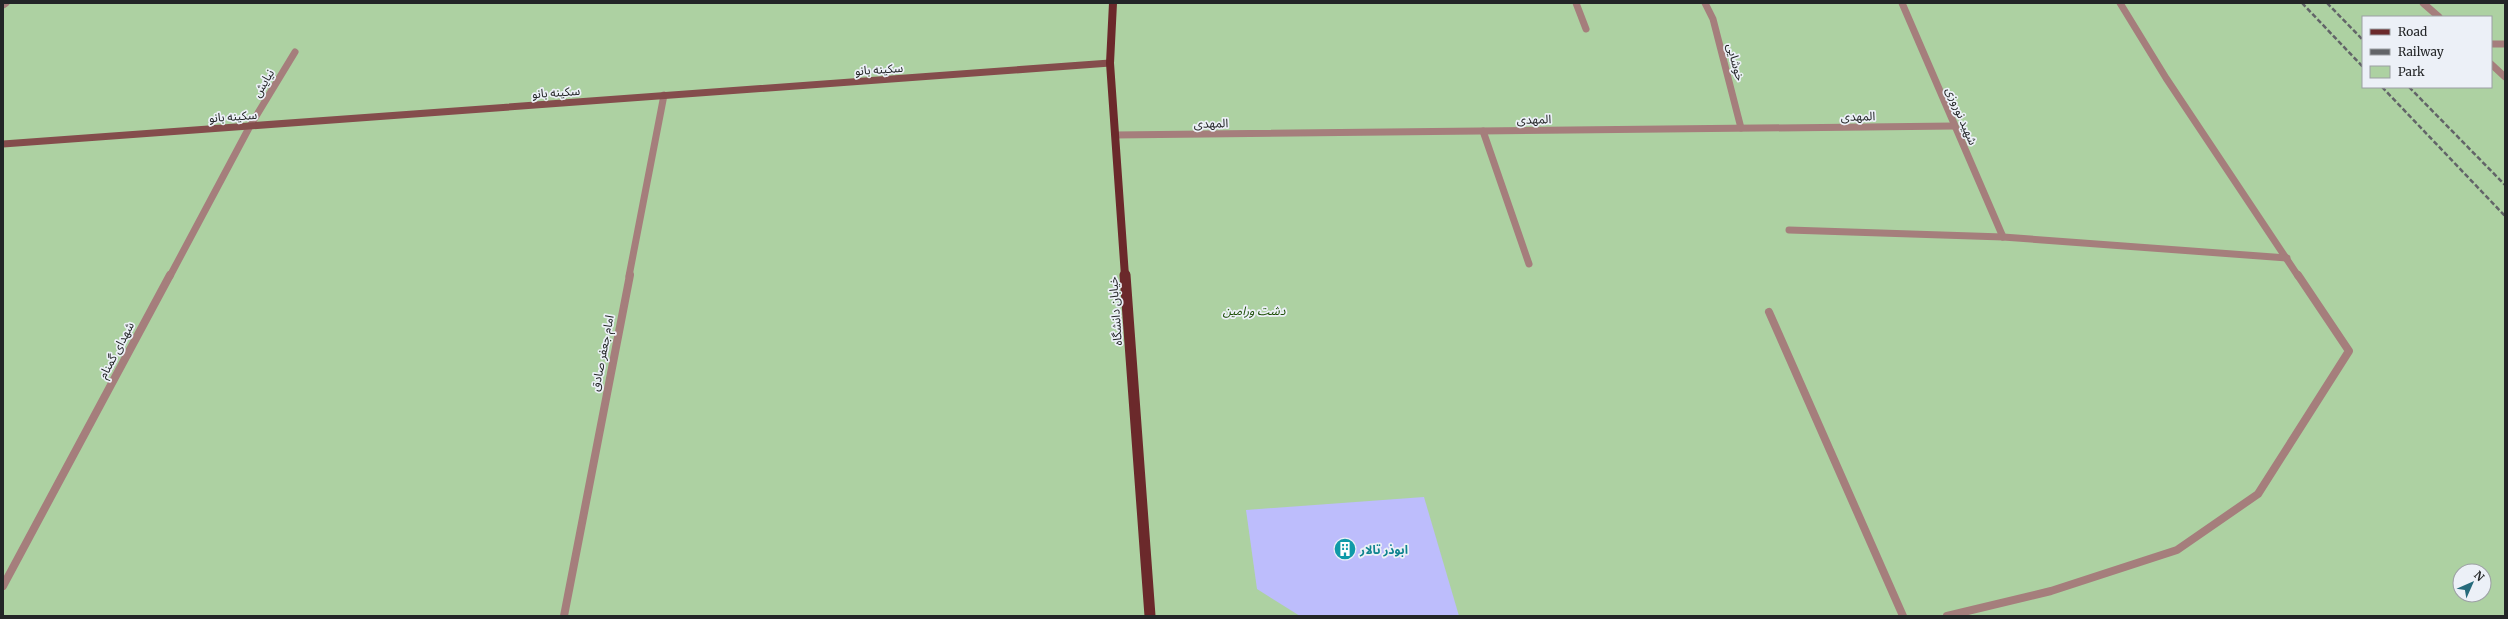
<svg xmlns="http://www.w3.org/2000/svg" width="2508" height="619" font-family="Merriweather,'Noto Sans Arabic',serif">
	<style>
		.green { fill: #add1a2; fill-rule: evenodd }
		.building { fill: #bdbdfc }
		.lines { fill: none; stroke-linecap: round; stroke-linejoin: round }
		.street-far1 { stroke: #a57e7c; stroke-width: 7 }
		.street { stroke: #a57e7c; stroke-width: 8 }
		.secondary { stroke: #844d4c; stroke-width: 7 }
		.primary-far1 { stroke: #6b292b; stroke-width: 8 }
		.primary { stroke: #6b292b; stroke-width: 11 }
		.rail { stroke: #626468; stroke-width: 2.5; stroke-dasharray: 5 2.5; stroke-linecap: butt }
		.labels { text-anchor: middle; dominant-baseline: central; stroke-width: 3.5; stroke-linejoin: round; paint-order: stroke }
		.street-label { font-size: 12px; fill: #232527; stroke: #ecf0f7 }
		.park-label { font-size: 12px; font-style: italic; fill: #1a4c03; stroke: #ecf0f7 }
		.culture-label { font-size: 12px; font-weight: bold; fill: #0d838f; stroke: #ecf0f7; text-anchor: start }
	</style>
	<rect width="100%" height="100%" fill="#dfe3e9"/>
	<!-- green -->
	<path class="green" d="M 3,3 L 2505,3 L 2505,616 L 3,616 ZM 2363,17 L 2491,17 L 2491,87 L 2363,87 ZM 2460,571 L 2484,571 L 2484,595 L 2460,595 Z"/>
	<!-- building -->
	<polygon class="building" points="1424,497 1459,616 1300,616 1257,589 1246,510"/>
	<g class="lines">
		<!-- street-far1 -->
		<g class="street-far1">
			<polyline points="1576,3 1586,29"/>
			<polyline points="1705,3 1713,19 1741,128"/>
			<polyline points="1902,3 2003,237"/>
			<polyline points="2120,3 2166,78 2298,276"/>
			<polyline points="2423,3 2439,17"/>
			<polyline points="3,5 6,3"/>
			<polyline points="2491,44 2505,44"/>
			<polyline points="2491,64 2505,77"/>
			<polyline points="1483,131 1529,264"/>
			<polyline points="1115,135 1954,126"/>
			<polyline points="1789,230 2003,237 2287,258"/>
			<polyline points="170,276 250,126 295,52"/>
			<polyline points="629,276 664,95"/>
		</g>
		<!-- street -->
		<g class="street">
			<polyline points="1769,312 1903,616"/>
			<polyline points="3,586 170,275"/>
			<polyline points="564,616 630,275"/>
			<polyline points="1947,616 2051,591 2177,550 2258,494 2349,351 2298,275"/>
		</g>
		<!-- secondary -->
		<polyline class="secondary" points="3,144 1110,63"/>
		<!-- primary-far1 -->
		<polyline class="primary-far1" points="1113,3 1110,63 1125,276"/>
		<!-- primary -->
		<polyline class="primary" points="1125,275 1150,616"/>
		<!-- rail -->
		<g class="rail">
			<polyline points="2302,3 2363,67"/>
			<polyline points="2327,3 2363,40"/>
			<polyline points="2382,87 2505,216"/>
			<polyline points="2409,87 2505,185"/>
		</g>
	</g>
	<!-- icons -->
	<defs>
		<g id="building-disc" transform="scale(1.15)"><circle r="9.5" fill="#0f9aa8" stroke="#ecf0f7"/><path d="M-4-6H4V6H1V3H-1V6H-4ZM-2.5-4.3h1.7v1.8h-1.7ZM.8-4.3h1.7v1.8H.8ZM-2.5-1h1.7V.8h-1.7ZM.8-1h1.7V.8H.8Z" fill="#fff"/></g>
	</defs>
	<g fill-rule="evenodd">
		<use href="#building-disc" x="1345" y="549"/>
	</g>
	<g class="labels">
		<!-- street labels -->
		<g class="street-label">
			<text transform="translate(1736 62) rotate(75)">خوشایی</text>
			<text transform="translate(879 69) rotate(-4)">سکینه بانو</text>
			<text transform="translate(263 83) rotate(-59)">نیایش</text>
			<text transform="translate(556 92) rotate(-4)">سکینه بانو</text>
			<text transform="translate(233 116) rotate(-4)">سکینه بانو</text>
			<text transform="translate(1858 116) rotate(-1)">المهدی</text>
			<text transform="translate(1962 116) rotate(67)">شهید نوروزی</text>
			<text transform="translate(1534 119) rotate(-1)">المهدی</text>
			<text transform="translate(1211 123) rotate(-1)">المهدی</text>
			<text transform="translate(1115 311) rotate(-94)">خیابان دانشگاه</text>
			<text transform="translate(116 350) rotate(-62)">شهدای گمنام</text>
			<text transform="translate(602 353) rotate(-79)">امام جعفر صادق</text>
		</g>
		<!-- park labels -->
		<g class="park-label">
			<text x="1254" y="310">دشت ورامین</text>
		</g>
		<!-- culture labels -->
		<g class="culture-label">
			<text x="1360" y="549">ابوذر تالار</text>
		</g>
	</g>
	<!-- border -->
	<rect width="2508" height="619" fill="none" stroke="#232527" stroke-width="8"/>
	<!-- legend -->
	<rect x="2362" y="16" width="130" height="72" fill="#ecf0f7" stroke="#9c9fa4"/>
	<rect x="2370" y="29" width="20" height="6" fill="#6b292b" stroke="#9c9fa4"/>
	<text x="2398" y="36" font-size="12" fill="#232527">Road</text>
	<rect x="2370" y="49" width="20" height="6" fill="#626468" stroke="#9c9fa4"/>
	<text x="2398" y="56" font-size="12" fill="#232527">Railway</text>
	<rect x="2370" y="66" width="20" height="12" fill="#add1a2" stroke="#9c9fa4"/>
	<text x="2398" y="76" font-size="12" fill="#232527">Park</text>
	<!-- north arrow -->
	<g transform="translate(2472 583) rotate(45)"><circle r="19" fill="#ecf0f7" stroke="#9c9fa4"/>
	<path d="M0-3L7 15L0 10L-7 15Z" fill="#266a7b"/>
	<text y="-6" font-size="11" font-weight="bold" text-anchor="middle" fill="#232527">N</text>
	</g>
</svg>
